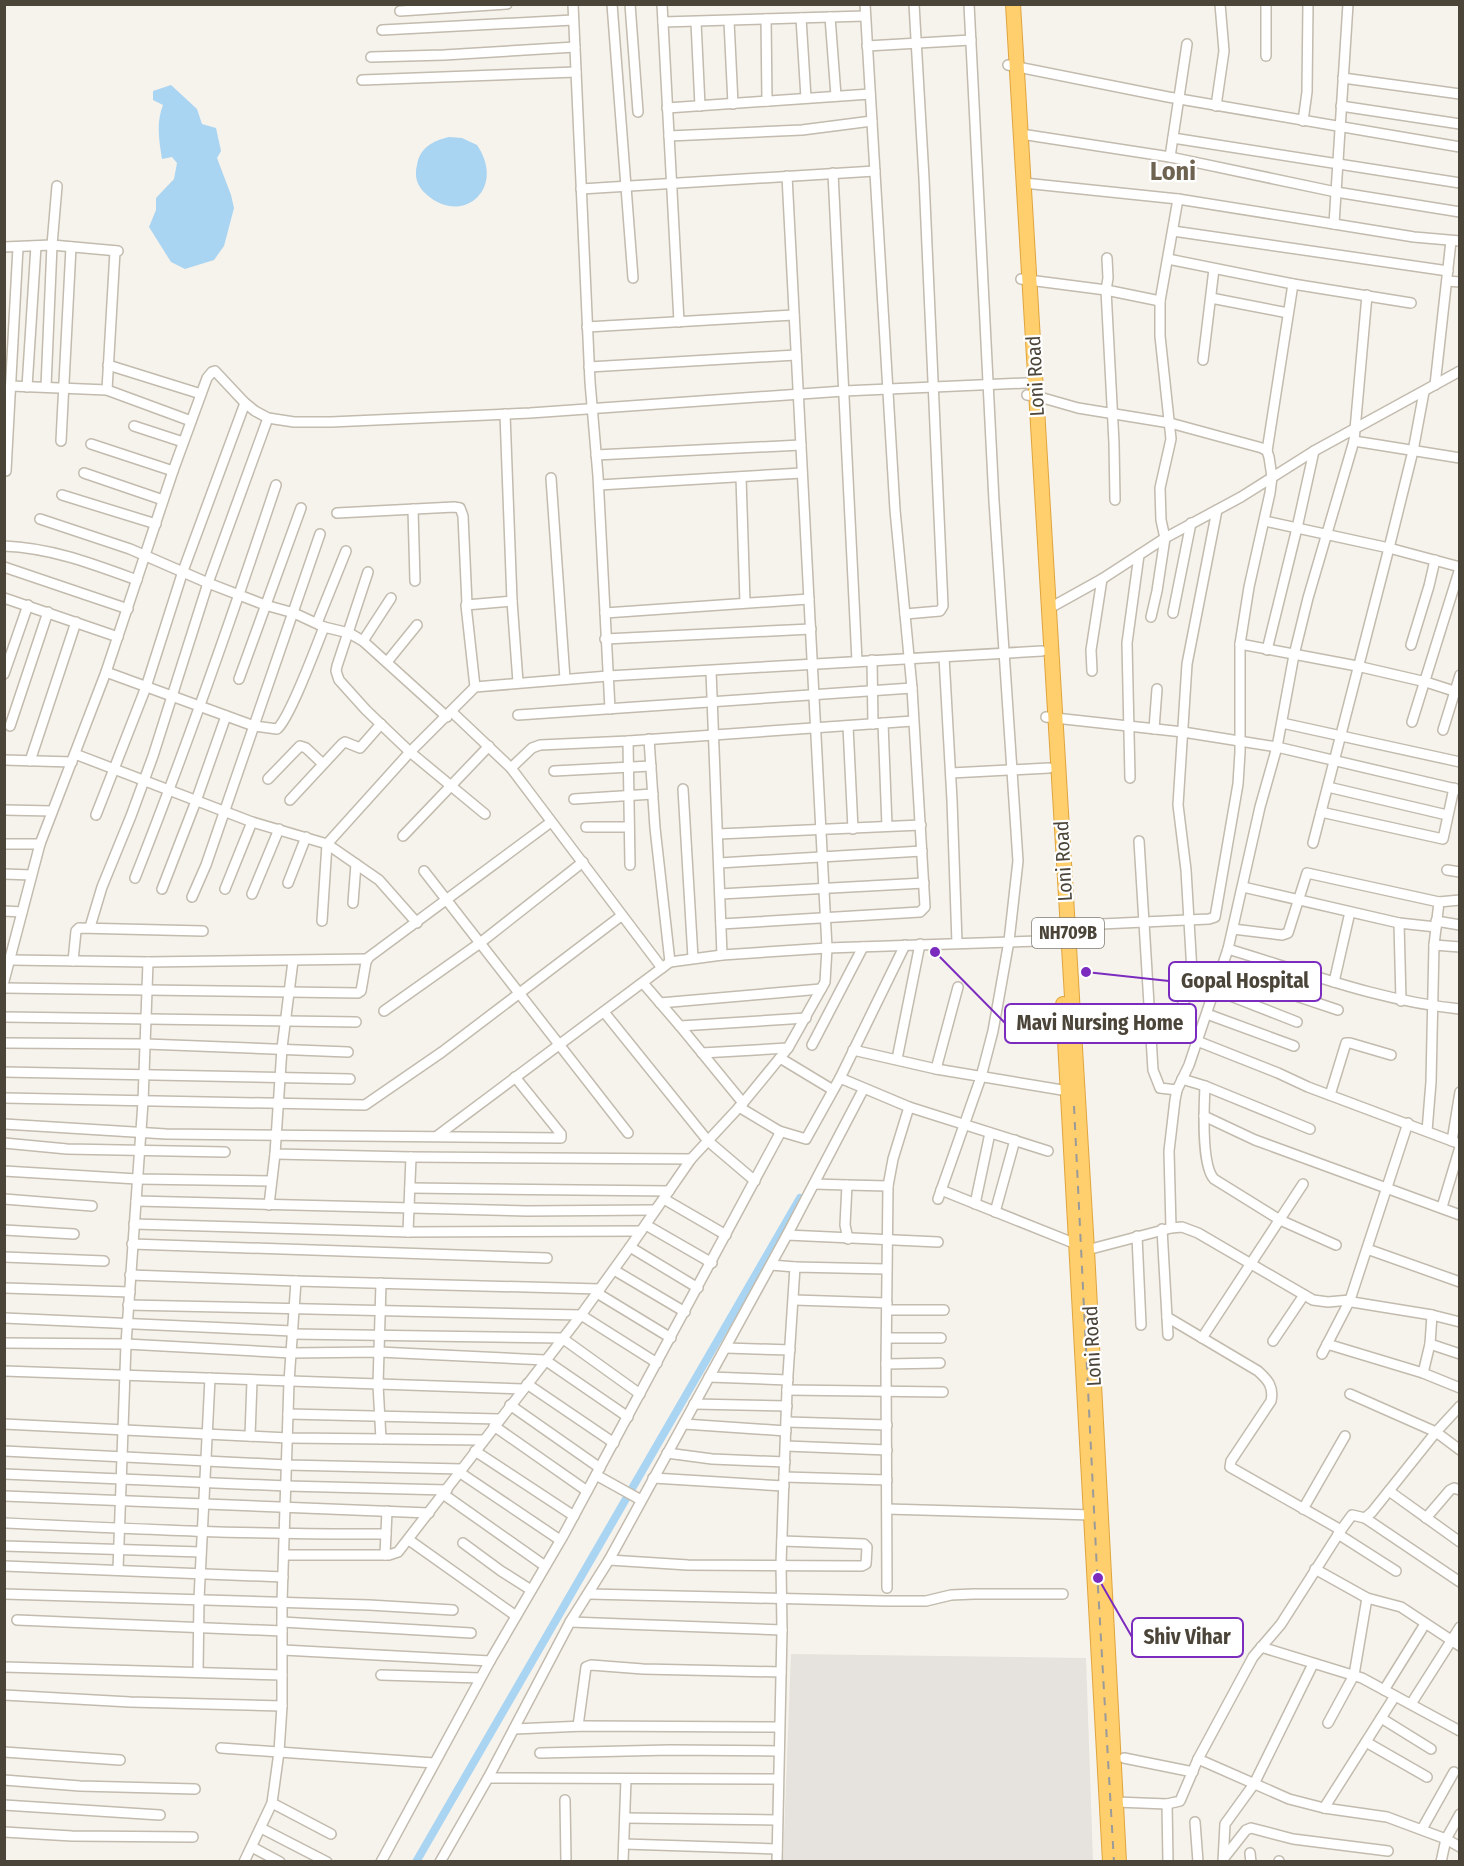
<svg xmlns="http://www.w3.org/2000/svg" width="1464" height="1866" font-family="'Fira Sans Condensed',sans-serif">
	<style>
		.industrial { fill: #e6e2dd }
		.water { fill: #a9d4f2 }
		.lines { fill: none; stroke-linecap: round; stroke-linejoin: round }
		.canal { stroke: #a9d4f2; stroke-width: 8 }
		.minor-casing { stroke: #c2bbae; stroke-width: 12 }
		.highway-casing { stroke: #e0a43c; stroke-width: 16 }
		.minor { stroke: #fff; stroke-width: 9 }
		.highway { stroke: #ffcf6e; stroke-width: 14 }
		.rail { stroke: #9a9a9a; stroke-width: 2; stroke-dasharray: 8 8; stroke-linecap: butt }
		.labels { text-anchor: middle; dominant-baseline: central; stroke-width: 4.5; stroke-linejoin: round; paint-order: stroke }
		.shield { fill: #fff; stroke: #817c74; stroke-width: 1.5 }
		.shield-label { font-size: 18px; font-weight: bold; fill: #4b4439 }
		.street-label { font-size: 20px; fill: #4b4439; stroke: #fff }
		.district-label { font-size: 26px; font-weight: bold; fill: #6e6250; stroke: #fff }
		.leader { fill: none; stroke: #7b2cbf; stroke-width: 2 }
		.callout-dot { fill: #7b2cbf; stroke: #fff; stroke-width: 2 }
		.callout { fill: #fff; stroke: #7b2cbf; stroke-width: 2 }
		.callout-label { font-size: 21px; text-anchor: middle; font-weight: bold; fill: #4b4439 }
	</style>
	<rect width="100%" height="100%" fill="#f6f3ec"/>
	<!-- industrial -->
	<polygon class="industrial" points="791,1654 1086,1658 1093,1861 783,1861"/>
	<!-- water -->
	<g class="water">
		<path d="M 171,85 L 197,109 L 202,124 L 216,128 L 221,151 L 217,158 L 231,195 L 234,208 L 224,246 L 214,260 L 185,269 L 171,262 L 149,227 L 156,210 L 156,198 L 174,179 L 177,163 L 172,157 L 162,159 C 159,140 156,123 163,105 L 153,100 L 153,91 Z"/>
		<path d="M 449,137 L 462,138 L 477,145 C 507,189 462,227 426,194 C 417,186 414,177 417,165 C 420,148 432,141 449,137 Z"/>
	</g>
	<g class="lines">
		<!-- canal -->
		<polyline class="canal" points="416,1862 800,1198"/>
		<!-- minor casing -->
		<g class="minor-casing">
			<g id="minor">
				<polyline points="573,4 590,382 598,476 610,709"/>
				<polyline points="612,4 633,278"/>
				<polyline points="630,4 638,112"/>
				<polyline points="662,4 679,322"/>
				<polyline points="1348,4 1334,224 1414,237 1460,241"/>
				<polyline points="400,11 507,4"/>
				<polyline points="830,17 836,96"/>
				<polyline points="801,18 806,98"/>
				<polyline points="766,19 767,101"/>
				<polyline points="729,21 733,104"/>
				<polyline points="663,22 865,16"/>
				<polyline points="696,22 700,106"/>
				<polyline points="382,30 573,20"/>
				<polyline points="867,46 971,40"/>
				<polyline points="1266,56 1266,4"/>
				<polyline points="371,57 444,55 575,47"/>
				<polyline points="1008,65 1168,97 1460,147"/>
				<polyline points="1343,78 1460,94"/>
				<polyline points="362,80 576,72"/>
				<polyline points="1216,106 1224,51 1220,4"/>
				<polyline points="1341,106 1460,124"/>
				<polyline points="667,108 870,94"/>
				<polyline points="1303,121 1307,92 1308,4"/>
				<polyline points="1021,134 1170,157 1336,192 1460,212"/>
				<polyline points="669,136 802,130 872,121"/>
				<polyline points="1173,138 1460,183"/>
				<polyline points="1170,157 1187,44"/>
				<polyline points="833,173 857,661"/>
				<polyline points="1024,183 1178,199 1334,224"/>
				<polyline points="581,189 875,171"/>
				<polyline points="1173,231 1448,271"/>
				<polyline points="4,247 52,245 118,251"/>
				<polyline points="1107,258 1108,278 1106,290 1114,443 1115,500"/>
				<polyline points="1168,259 1293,284 1411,303"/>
				<polyline points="1021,279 1106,290 1160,301"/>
				<polyline points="1447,281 1460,282"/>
				<polyline points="1211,298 1288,313"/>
				<polyline points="587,327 794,315"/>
				<polyline points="1203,360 1214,269"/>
				<polyline points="108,365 201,394"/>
				<polyline points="589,367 796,355"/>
				<polyline points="1435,385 1451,241"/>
				<polyline points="11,386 107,390 191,421"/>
				<polyline points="27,387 36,246"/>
				<polyline points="46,387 52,245 57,186"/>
				<polyline points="107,390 115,251"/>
				<polyline points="1027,395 1036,396 1078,408 1170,423 1262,448 1267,451 1269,457 1272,477 1270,493 1249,587 1240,644 1240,752 1238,784 1215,917 1209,919 1058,926"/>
				<polyline points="505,414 512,601 518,682"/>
				<polyline points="134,426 183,442"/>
				<polyline points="61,441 71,247"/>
				<polyline points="1354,441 1460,458"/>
				<polyline points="91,444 173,471"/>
				<polyline points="1267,451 1293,284"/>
				<polyline points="596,455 801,445"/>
				<polyline points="6,471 18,247"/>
				<polyline points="84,473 163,500"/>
				<polyline points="741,477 745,602"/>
				<polyline points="551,478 565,679"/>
				<polyline points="599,485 802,473"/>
				<polyline points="62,495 156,524"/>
				<polyline points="413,509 415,581"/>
				<polyline points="1217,510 1187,664 1178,805 1186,870 1192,972 1194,980 1200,984 1297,1022"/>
				<polyline points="337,513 454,507 460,508 463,516 467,604"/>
				<polyline points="40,519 130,549 208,583 265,605 294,613 324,627 349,633 363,641 447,717"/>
				<polyline points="1265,521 1389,548 1460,567"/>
				<path d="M 4,546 C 52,548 93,564 137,580"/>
				<polyline points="4,567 128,609"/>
				<polyline points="368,572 337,666 336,671 339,680 366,710 410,752 485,814"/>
				<polyline points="4,598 118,637"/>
				<polyline points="1048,609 1102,579 1165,538 1241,497 1314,451 1460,371"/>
				<polyline points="605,613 809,599"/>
				<polyline points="1173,613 1191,523"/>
				<polyline points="905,614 940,611 943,606 924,178 914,4"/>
				<polyline points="1151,617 1157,591 1165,538 1161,520 1160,488 1171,439 1160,336 1160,301 1178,199"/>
				<polyline points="317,623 346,551"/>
				<polyline points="605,639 811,629"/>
				<polyline points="363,641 391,598"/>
				<polyline points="1240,644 1357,666 1426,682 1460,693"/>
				<polyline points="1411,645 1429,586 1435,560"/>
				<polyline points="1267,650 1297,528 1314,451"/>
				<polyline points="944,657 952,800 957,943"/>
				<polyline points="872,660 873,724"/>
				<polyline points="387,662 417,625"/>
				<polyline points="711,671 722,955"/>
				<polyline points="1092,671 1091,650 1102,579"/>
				<path d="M 106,672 L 254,726 L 277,729 C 290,718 316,647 324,627"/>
				<polyline points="4,674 28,605"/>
				<polyline points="239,679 301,508"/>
				<polyline points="475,687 466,605 512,601"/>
				<polyline points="452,712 511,768 662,968"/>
				<polyline points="518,715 912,688"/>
				<polyline points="1046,717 1183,732 1277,747 1460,790"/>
				<polyline points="1412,722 1460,568"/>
				<polyline points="883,723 887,826"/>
				<polyline points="1282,723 1460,762"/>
				<polyline points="10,726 48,612"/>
				<polyline points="848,726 853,829"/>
				<polyline points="1154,729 1157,689"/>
				<polyline points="1443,730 1460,675"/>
				<polyline points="649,739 655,828 670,962"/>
				<polyline points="628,741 630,865"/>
				<polyline points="75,754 252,822 327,844 379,880 417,923"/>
				<polyline points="4,760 72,762"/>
				<polyline points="30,761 76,622"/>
				<polyline points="511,768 532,748 540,745 628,741 913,721"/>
				<polyline points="554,771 651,766"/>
				<polyline points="951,773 1049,768"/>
				<polyline points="1130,778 1127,643 1139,555"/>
				<polyline points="268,779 300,746 306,748 323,764"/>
				<polyline points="1328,787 1447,815"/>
				<polyline points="683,789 693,958"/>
				<polyline points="574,799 653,794"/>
				<polyline points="290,800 342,744 345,742 360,748 381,724"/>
				<polyline points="4,810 52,811"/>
				<polyline points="1321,812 1443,839 1454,788"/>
				<polyline points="96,815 146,687 183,571 245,403"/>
				<polyline points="586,827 629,827"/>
				<polyline points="718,834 921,825"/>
				<polyline points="403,836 489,746"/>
				<polyline points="1139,841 1153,1070 1160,1088 1177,1090"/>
				<polyline points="1313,843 1389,548 1413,451 1424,392"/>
				<polyline points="4,844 40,844"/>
				<polyline points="719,863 922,851"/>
				<polyline points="1447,870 1460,872"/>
				<polyline points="424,871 628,1133"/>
				<polyline points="4,874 31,875"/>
				<path d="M 135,878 C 186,749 232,617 276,485"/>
				<polyline points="288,883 306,837"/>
				<polyline points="1243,887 1399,923 1436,927"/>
				<polyline points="162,889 196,801 226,716"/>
				<polyline points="225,889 252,822"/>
				<polyline points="252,894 279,829"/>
				<polyline points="720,894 924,883"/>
				<polyline points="192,897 206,865 320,534"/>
				<polyline points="1439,902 1460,900"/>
				<polyline points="353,903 356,864"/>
				<polyline points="4,911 22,912"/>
				<polyline points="322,921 327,844 410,752 475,687 608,676 1042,651"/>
				<polyline points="1436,921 1460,925"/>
				<polyline points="1399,923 1401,1001"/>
				<polyline points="721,924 920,912 925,907 912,688 895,510 865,4"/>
				<polyline points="90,927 102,887 131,816 153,756 208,583 268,418"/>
				<polyline points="1233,929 1282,935 1288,933 1307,873 1439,902 1434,945 1431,1082 1427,1131"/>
				<polyline points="905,945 840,1078 909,1107 1048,1151"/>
				<polyline points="1434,945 1460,947"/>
				<path d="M 1228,949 C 1305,972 1379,1001 1460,1009"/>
				<polyline points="10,960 148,962 367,959"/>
				<polyline points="73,961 76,931 79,928 203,931"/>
				<polyline points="293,961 282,1048 275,1154 411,1157 691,1159"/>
				<polyline points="1222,971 1338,1010"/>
				<polyline points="4,981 40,844 106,672 173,471 207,378 212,372 215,371 245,403 255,411 268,418 294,422 331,422 530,413 844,391 1026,383"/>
				<polyline points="1334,982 1350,912"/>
				<polyline points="643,983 680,1026 743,1103"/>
				<polyline points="4,988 358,993 361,991 366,962 369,957 551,822"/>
				<polyline points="660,1003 821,989"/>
				<polyline points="384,1011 480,943 583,862"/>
				<polyline points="604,1012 708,1141 755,1181"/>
				<polyline points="1207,1014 1294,1046"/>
				<polyline points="4,1017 356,1022"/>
				<polyline points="680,1026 806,1018"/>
				<polyline points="1150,1030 1171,1029 1194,980"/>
				<polyline points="1197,1041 1278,1073 1308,1087 1460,1144"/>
				<polyline points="4,1043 146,1044 348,1052"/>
				<polyline points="812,1045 863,947"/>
				<polyline points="853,1050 936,1069 1068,1091"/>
				<polyline points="702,1053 788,1048"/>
				<polyline points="780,1058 833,1090"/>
				<polyline points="897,1059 920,944"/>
				<polyline points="936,1069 958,987"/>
				<polyline points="4,1072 350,1079"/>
				<path d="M 1182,1079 L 1205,1086 C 1204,1106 1201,1165 1214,1179 L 1280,1220 L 1336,1245"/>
				<polyline points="1205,1086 1310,1129"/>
				<polyline points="1330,1095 1346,1043 1350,1043 1391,1055"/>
				<polyline points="4,1098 365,1105 442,1052 621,916"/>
				<polyline points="739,1107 779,1131 806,1139 840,1078"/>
				<polyline points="1204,1116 1255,1140 1460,1215"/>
				<polyline points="1408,1123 1350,1300 1352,1302 1432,1315 1460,1322"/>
				<polyline points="4,1124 166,1134 561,1138 561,1134 515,1077"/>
				<polyline points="437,1136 670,962 722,955 827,948 1068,940"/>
				<polyline points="1452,1141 1460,1092"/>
				<polyline points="4,1143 67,1149 225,1152"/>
				<polyline points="4,1171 137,1179 271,1181"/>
				<polyline points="814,1184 847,1185 845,1225 848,1239"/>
				<polyline points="847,1185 888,1186"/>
				<polyline points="410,1188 669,1191"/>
				<polyline points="941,1190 1076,1244"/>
				<polyline points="4,1199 92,1206"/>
				<polyline points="664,1199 726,1235"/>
				<polyline points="938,1199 981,1077 993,1031 1009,941 1018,861 994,501 969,4"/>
				<polyline points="136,1201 527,1211 655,1210"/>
				<polyline points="975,1204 990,1133"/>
				<polyline points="269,1205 275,1154"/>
				<polyline points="1442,1207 1460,1147"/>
				<polyline points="995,1212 1015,1140"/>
				<polyline points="134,1224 408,1232 641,1231"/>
				<polyline points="646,1225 712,1263"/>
				<polyline points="1171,1228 1169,1151 1175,1100 1177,1090 1189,1065 1228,949 1260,807 1277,747 1294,655 1308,598 1354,441 1367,295"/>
				<polyline points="1162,1229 1168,1335"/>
				<polyline points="4,1230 74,1234"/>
				<polyline points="408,1232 411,1157"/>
				<polyline points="787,1235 938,1242"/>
				<polyline points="1137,1236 1141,1325"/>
				<polyline points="132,1244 547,1258"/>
				<polyline points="630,1247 698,1288"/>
				<polyline points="1367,1249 1460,1282"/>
				<polyline points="1087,1250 1171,1228 1182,1227 1198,1233 1313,1300 1328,1302 1350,1300"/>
				<polyline points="4,1257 104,1261"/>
				<polyline points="771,1265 795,1267"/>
				<polyline points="614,1270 685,1312"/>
				<polyline points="130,1275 296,1281"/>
				<polyline points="4,1288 130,1292"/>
				<polyline points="597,1293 671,1338"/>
				<polyline points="794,1300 887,1303"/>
				<polyline points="128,1305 581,1315 657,1363"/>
				<polyline points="887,1310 944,1310"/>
				<path d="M 1167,1317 L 1258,1371 C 1268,1380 1274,1387 1271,1401 L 1231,1461 L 1230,1467 L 1341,1530"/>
				<polyline points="4,1318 292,1331"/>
				<polyline points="292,1334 562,1338 640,1394"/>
				<polyline points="887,1338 941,1338"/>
				<polyline points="1202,1338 1303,1184"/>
				<polyline points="1273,1341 1304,1295"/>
				<polyline points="4,1343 126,1344 291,1353 379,1352 545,1360 628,1417"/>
				<polyline points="1327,1344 1423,1373 1460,1388"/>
				<polyline points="1430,1344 1460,1354"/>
				<polyline points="726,1348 790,1350"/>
				<polyline points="1322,1354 1350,1300"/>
				<polyline points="886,1364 940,1363"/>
				<polyline points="4,1371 523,1389"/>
				<polyline points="1423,1373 1430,1344 1432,1315"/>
				<polyline points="709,1377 788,1380"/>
				<polyline points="527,1384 614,1443"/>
				<polyline points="787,1390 943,1392"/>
				<polyline points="1350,1394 1436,1432 1460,1450"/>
				<polyline points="694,1404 787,1406"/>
				<polyline points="510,1405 600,1468"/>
				<polyline points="288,1414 499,1419"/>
				<polyline points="787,1422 887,1425"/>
				<polyline points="4,1424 288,1438 483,1440"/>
				<polyline points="684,1424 786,1431"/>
				<polyline points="494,1426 587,1491"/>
				<polyline points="250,1436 252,1381"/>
				<polyline points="381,1439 378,1385 381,1283"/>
				<polyline points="786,1446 887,1450"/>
				<polyline points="4,1451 287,1465 462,1469"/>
				<polyline points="475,1451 574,1516"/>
				<polyline points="667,1453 712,1459 785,1462"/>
				<polyline points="459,1472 560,1540"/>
				<polyline points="4,1474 287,1486 447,1490"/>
				<polyline points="596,1475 641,1500"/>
				<polyline points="784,1477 887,1480"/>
				<polyline points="653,1478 784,1486"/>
				<polyline points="1389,1491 1460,1542"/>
				<polyline points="443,1494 545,1566"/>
				<polyline points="4,1496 429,1513"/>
				<polyline points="887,1509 1091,1515"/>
				<polyline points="1303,1509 1345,1436"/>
				<polyline points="1365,1518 1460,1582"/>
				<polyline points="1426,1518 1450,1490 1454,1488 1460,1490"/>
				<path d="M 4,1523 C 132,1529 259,1535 386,1534"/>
				<polyline points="1338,1534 1396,1571"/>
				<polyline points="409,1540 516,1616"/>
				<polyline points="463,1543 501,1571 531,1590"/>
				<polyline points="4,1546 201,1552"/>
				<polyline points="284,1555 389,1555 398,1552 581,1315 630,1247 691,1159 743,1103 788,1048 825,982 827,948 787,176"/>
				<polyline points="385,1555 387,1511"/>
				<polyline points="609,1560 688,1565 862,1566 866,1564 867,1547 864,1544 782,1541"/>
				<polyline points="4,1566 283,1577"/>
				<polyline points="1315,1569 1367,1598"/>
				<polyline points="118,1570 126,1344 143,1102 148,962"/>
				<polyline points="887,1588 886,1364 888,1186 893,1159 909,1107"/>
				<polyline points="4,1594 369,1605 453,1610"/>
				<polyline points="589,1594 886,1601 926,1601 951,1595 974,1594 1063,1594"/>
				<polyline points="17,1620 282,1631"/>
				<polyline points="282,1622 471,1633"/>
				<polyline points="570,1622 782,1630"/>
				<polyline points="1261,1647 1362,1678 1460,1731"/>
				<polyline points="283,1650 490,1661"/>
				<polyline points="4,1667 282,1675"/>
				<polyline points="198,1672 199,1599 210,1378"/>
				<polyline points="381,1675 480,1678"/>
				<polyline points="1384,1690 1425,1624"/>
				<polyline points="4,1695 130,1702 282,1706"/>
				<polyline points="1411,1704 1460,1627"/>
				<polyline points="1381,1718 1431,1749"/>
				<polyline points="1328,1723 1354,1675 1367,1598 1401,1607 1460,1646"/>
				<polyline points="578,1726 586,1667 591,1665 643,1669 781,1672"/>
				<polyline points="514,1729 584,1726 779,1727"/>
				<polyline points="1366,1742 1427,1777"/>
				<polyline points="221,1748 434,1763"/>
				<polyline points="4,1752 120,1760"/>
				<polyline points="540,1753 670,1750 779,1751"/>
				<polyline points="1124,1758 1193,1772"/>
				<polyline points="1198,1759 1289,1799 1324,1808 1387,1817 1446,1839 1460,1847"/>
				<polyline points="488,1778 778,1779"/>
				<polyline points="4,1780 80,1786 195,1789"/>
				<polyline points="565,1800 566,1862"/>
				<polyline points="1116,1802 1167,1804 1180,1801 1198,1759 1253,1657 1281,1624 1341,1530 1352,1515 1365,1518 1372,1512 1436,1432 1460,1406"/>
				<polyline points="272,1803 331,1834"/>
				<polyline points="1167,1804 1168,1862"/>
				<polyline points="4,1805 160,1815"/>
				<polyline points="1324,1808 1395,1696"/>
				<polyline points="625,1818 777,1820"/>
				<polyline points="1195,1822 1198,1862"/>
				<polyline points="261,1828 327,1862"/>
				<polyline points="1422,1829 1454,1772"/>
				<polyline points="4,1832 72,1836 193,1837"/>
				<polyline points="624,1844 777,1849"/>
				<polyline points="252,1847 280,1862"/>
				<polyline points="1250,1853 1251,1862"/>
				<polyline points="1224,1858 1246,1830 1251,1828 1293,1839 1388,1851"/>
				<polyline points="1279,1861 1279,1862"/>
				<polyline points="244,1862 272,1803 279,1752 282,1706 282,1602 289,1382 296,1281 600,1289"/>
				<polyline points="381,1862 490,1661 563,1536 779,1135 779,1131"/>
				<polyline points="440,1862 488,1778 570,1622 609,1560 787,1235 863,1090"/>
				<polyline points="623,1862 626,1779"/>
				<polyline points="777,1862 782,1630 781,1564 787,1390 795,1267 886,1269"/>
				<polyline points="1223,1862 1225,1824 1254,1784 1313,1664"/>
				<polyline points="1441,1862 1446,1839 1460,1814"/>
			</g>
		</g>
		<!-- highway casing -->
		<g class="highway-casing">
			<g id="highway">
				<polyline points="1013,4 1087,1250 1119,1862"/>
				<polyline points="1063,1004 1110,1862"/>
			</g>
		</g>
		<!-- minor -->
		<use href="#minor" class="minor"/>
		<!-- highway -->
		<use href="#highway" class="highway"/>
		<!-- rail -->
		<polyline class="rail" points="1074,1106 1097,1571 1114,1862"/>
	</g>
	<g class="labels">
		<!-- shield labels -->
		<rect class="shield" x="1032" y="918" width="72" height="30" rx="4.5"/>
		<g class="shield-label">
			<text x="1068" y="933">NH709B</text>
		</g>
		<!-- street labels -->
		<g class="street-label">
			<text transform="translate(1035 376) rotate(-93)">Loni Road</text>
			<text transform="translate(1063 861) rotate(-93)">Loni Road</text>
			<text transform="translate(1092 1346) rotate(-93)">Loni Road</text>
		</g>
		<!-- district labels -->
		<g class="district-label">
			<text x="1173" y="171">Loni</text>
		</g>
	</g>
	<!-- callouts -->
	<path class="leader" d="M1086 972L1169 981M935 952L1005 1023M1098 1578L1132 1637"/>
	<g class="callout-dot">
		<circle cx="1086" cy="972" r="6"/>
		<circle cx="935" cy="952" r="6"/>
		<circle cx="1098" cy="1578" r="6"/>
	</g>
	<g class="callout">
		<rect x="1169" y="962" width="152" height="39" rx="6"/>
		<rect x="1005" y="1004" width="191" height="39" rx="6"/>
		<rect x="1132" y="1618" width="111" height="39" rx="6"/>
	</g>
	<g class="callout-label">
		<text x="1245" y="988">Gopal Hospital</text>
		<text x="1100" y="1030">Mavi Nursing Home</text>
		<text x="1187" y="1644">Shiv Vihar</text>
	</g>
	<!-- border -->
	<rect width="1464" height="1866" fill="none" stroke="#4b4439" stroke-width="12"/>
</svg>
